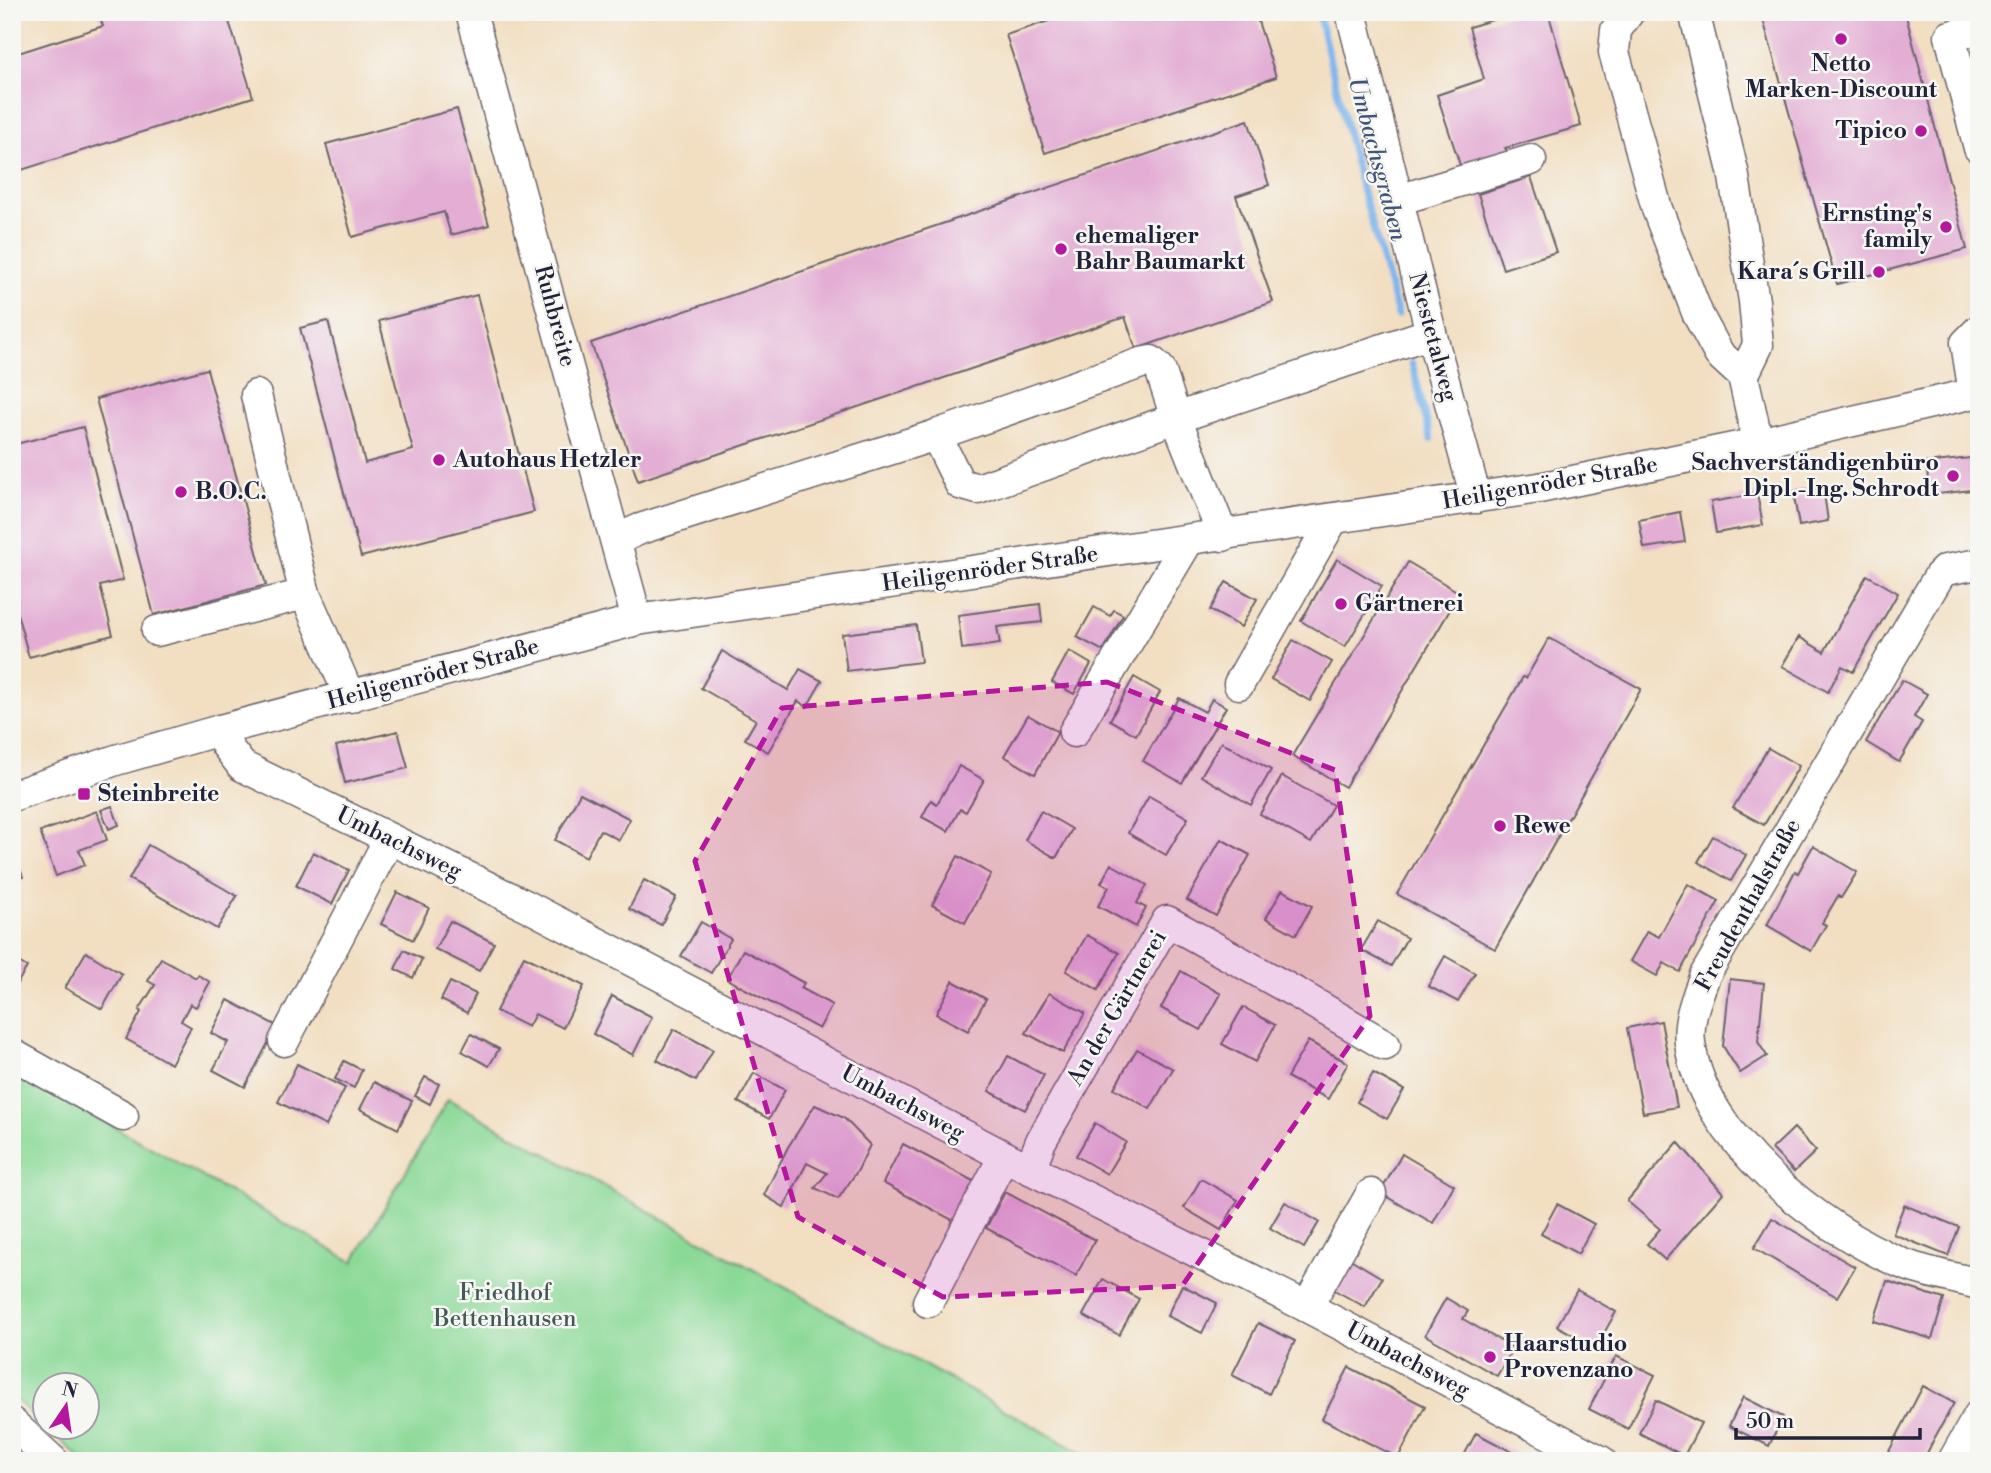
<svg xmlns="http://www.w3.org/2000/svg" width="1991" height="1473" font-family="'Libre Bodoni',serif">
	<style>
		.green { fill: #8bd997; stroke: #567e69; stroke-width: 2 }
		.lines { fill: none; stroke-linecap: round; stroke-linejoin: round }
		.stream { stroke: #7eb5ed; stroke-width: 7 }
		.building { fill: #e3add4 }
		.minor-casing { stroke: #6b646a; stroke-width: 33 }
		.minor { stroke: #fff; stroke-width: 30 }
		.marked { fill: #b5179e; fill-opacity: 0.2; stroke: #b5179e; stroke-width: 5; stroke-dasharray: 14 9; stroke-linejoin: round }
		.poi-dot { fill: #b5179e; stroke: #f6f6f2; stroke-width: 2.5 }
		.labels { text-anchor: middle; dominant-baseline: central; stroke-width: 5; stroke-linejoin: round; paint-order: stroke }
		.poi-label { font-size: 23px; font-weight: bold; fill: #22223b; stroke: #f6f6f2; text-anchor: start }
		.street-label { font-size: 23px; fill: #22223b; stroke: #f6f6f2 }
		.park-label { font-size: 23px; fill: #425957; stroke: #f6f6f2 }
		.water-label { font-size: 24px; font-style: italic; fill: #425579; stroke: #f6f6f2 }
	</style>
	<rect width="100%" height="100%" fill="#f6f6f2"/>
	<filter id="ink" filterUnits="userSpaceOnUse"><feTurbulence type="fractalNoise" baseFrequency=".0143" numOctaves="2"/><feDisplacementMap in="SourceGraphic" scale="14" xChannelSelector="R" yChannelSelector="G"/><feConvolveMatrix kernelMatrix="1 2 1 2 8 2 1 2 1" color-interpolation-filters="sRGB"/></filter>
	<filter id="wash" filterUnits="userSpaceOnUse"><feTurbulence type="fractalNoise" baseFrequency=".00686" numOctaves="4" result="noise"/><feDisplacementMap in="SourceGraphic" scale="28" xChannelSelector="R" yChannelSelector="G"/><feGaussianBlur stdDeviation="1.57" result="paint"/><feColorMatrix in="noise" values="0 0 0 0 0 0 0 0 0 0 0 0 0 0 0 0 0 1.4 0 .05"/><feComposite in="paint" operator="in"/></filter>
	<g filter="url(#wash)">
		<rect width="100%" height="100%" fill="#f2dfc2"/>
		<!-- green -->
		<polygon class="green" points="12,1069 353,1262 448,1099 1096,1461 83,1461 47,1428 88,1428 88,1386 46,1386 45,1427 12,1396"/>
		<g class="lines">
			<!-- stream -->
			<g class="stream">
				<polyline points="1318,12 1357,171 1398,315"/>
				<polyline points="1412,363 1431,439"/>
			</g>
		</g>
		<g id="blocks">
			<!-- building -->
			<g class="building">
				<polygon points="98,12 226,12 253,97 12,173 12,55 103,26"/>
				<polygon points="1076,12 1255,12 1276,77 1045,153 1006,35"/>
				<polygon points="1519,12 1548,12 1581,126 1505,148 1508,152 1461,168 1437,95 1484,79 1469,27"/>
				<polygon points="1761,12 1905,12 1967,249 1837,284"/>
				<polygon points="457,109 489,225 451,235 444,212 352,237 326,144"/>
				<polygon points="1248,120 1269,185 1236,196 1273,302 1136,349 1125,317 638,481 591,343"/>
				<polygon points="1531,177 1556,252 1503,269 1478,194"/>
				<polygon points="477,295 534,512 361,557 300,328 328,321 365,463 413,450 379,321"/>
				<polygon points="207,369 266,585 154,615 96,399"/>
				<polygon points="83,427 123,580 100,586 113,635 29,657 12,595 12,445"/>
				<polygon points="1979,457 1979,489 1930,495 1926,463"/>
				<polygon points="1823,487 1828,521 1799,526 1793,491"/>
				<polygon points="1757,494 1763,525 1716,533 1711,502"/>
				<polygon points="1680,512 1685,542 1644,548 1639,520"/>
				<polygon points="1337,559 1382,586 1345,647 1301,621"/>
				<polygon points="1408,562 1460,593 1345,787 1292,756"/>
				<polygon points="1867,575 1898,593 1853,672 1842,666 1828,692 1782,666 1799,637 1824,652"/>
				<polygon points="1226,582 1257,599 1241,627 1210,610"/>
				<polygon points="1040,604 1042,622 997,627 1000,644 962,649 958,615"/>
				<polygon points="1094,607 1110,616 1114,610 1123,615 1103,651 1077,637"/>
				<polygon points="916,625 921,662 847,671 842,634"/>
				<polygon points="1549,638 1641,689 1495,949 1397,894 1523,677 1526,678"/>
				<polygon points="1293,640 1332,662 1310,701 1271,679"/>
				<polygon points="722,651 788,690 800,669 822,681 807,707 798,701 768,752 745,739 756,720 701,688"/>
				<polygon points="1069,651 1091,664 1074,694 1052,682"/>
				<polygon points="1134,677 1160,692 1136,735 1110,720"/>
				<polygon points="1902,680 1927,694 1914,717 1922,722 1899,762 1866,742"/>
				<polygon points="1179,698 1205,712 1212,699 1226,707 1182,783 1143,761"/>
				<polygon points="1028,715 1058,732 1035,774 1004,756"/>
				<polygon points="398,731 408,768 345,783 336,746"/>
				<polygon points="1221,742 1271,770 1251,805 1201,776"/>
				<polygon points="1768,748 1799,766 1764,825 1733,808"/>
				<polygon points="959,766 984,780 966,812 960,809 948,831 922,817 931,800 937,804"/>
				<polygon points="1282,776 1333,805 1311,843 1260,814"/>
				<polygon points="580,793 630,819 619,840 600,830 586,857 555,840"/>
				<polygon points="1149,796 1188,818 1166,855 1128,833"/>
				<polygon points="112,806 119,825 109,829 101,810"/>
				<polygon points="97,811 107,840 79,850 85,865 56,876 40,832"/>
				<polygon points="1041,811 1072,829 1056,858 1025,840"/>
				<polygon points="1713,836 1746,855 1731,881 1698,862"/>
				<polygon points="1221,839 1250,855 1216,916 1187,900"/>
				<polygon points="148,845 237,896 217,929 129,879"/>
				<polygon points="1813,846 1857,872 1841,898 1838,896 1822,923 1826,925 1811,951 1767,925 1795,871 1798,873"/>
				<polygon points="12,848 23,877 12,881"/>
				<polygon points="313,852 349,870 332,904 296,886"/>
				<polygon points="958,856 991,874 965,923 932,905"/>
				<polygon points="1111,864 1147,885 1137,903 1146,908 1136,927 1098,906 1109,887 1101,883"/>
				<polygon points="644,880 676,897 661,925 629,909"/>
				<polygon points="1688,884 1719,901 1680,972 1664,963 1657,976 1630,961 1647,931 1659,937"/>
				<polygon points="1282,890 1312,906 1296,935 1266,918"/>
				<polygon points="397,892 429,908 413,940 381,924"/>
				<polygon points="450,921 494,943 479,971 435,949"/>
				<polygon points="1378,921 1407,938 1391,966 1361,950"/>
				<polygon points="701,922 731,939 711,973 681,956"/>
				<polygon points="1087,935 1119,953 1098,990 1066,971"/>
				<polygon points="404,950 422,959 413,978 395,969"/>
				<polygon points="743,950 804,983 801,988 832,1005 819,1029 727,979"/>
				<polygon points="86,952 122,974 102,1009 65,988"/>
				<polygon points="524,956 584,986 563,1028 535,1014 528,1027 496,1011"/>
				<polygon points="1445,956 1475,973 1458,1002 1428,986"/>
				<polygon points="12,958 27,967 12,992"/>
				<polygon points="161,958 196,978 198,975 210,982 196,1007 190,1004 181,1021 191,1027 171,1064 126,1039 141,1012 139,1010 155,985 148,981"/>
				<polygon points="1181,971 1221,994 1201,1030 1161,1008"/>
				<polygon points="1730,979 1764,983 1758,1042 1767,1056 1740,1073 1723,1046"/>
				<polygon points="953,981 986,999 968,1031 936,1014"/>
				<polygon points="450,982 476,994 467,1013 441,1000"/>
				<polygon points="1049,993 1085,1013 1063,1053 1026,1033"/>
				<polygon points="612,996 652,1017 633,1055 593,1034"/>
				<polygon points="228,1000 277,1026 245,1087 213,1070 228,1042 211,1033"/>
				<polygon points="1243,1007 1275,1025 1255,1062 1222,1044"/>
				<polygon points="1661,1021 1677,1107 1643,1113 1627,1028"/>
				<polygon points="674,1029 713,1050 696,1081 657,1060"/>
				<polygon points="471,1034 499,1049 489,1066 462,1051"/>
				<polygon points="1308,1041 1348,1063 1328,1099 1287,1077"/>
				<polygon points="1137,1049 1173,1069 1150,1109 1114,1088"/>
				<polygon points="1008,1056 1044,1075 1025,1110 989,1091"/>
				<polygon points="344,1061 362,1070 354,1088 335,1079"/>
				<polygon points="297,1064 345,1088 326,1126 278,1102"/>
				<polygon points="754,1073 785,1090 769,1119 738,1102"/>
				<polygon points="1373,1073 1404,1090 1387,1119 1357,1102"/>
				<polygon points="425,1077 439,1084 430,1104 415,1096"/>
				<polygon points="374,1082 412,1101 398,1129 360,1109"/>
				<polygon points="815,1105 844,1118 870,1145 858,1170 838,1199 815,1188 827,1173 807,1163 784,1207 764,1195 788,1147"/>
				<polygon points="1095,1123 1126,1142 1107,1174 1076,1156"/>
				<polygon points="1794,1128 1816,1151 1794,1172 1772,1149"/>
				<polygon points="1678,1142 1723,1193 1665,1260 1647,1244 1660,1229 1627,1201"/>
				<polygon points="903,1144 975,1182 954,1221 883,1183"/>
				<polygon points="1402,1154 1454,1185 1433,1223 1380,1193"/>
				<polygon points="1201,1179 1238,1200 1221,1230 1184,1208"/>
				<polygon points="1005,1192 1095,1240 1076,1276 986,1228"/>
				<polygon points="1285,1202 1319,1222 1304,1248 1270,1228"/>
				<polygon points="1557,1204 1594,1224 1578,1254 1541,1234"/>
				<polygon points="1904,1205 1959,1227 1948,1256 1893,1234"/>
				<polygon points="1772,1218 1855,1267 1837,1297 1754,1248"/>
				<polygon points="1347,1257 1382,1278 1365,1307 1329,1287"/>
				<polygon points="1103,1279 1139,1299 1119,1335 1083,1315"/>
				<polygon points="1887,1281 1944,1299 1932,1339 1874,1321"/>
				<polygon points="1182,1285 1217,1303 1202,1333 1167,1316"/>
				<polygon points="1577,1290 1616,1312 1596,1347 1557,1326"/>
				<polygon points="1446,1298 1468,1311 1463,1319 1513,1348 1497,1376 1425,1335"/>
				<polygon points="1258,1323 1295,1341 1269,1394 1232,1375"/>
				<polygon points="1616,1356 1655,1375 1628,1429 1589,1409"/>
				<polygon points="1349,1367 1425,1406 1398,1458 1322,1419"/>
				<polygon points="1923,1386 1954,1403 1934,1439 1923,1461 1884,1461"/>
				<polygon points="1743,1397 1783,1417 1769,1446 1729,1426"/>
				<polygon points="1656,1400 1701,1423 1684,1456 1639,1433"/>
				<polygon points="1476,1433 1516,1454 1530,1461 1461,1461"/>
			</g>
		</g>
	</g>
	<g filter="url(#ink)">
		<use href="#blocks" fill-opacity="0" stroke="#6b646a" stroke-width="2"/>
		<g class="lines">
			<!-- minor casing -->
			<g class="minor-casing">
				<g id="minor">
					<polyline points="471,12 637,620"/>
					<polyline points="1351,12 1431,333 1476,498"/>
					<polyline points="1629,12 1616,30 1614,52 1657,209 1698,315 1719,354 1743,376 1758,443"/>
					<polyline points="1694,12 1733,171 1754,301 1758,345 1743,376"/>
					<polyline points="1979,29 1950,36 1979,148"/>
					<polyline points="1398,200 1531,160"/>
					<polyline points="1974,393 1966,343 1979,330"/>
					<polyline points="256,395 305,594 350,697"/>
					<polyline points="936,435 1141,363 1151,361 1160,369 1176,418 1223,536"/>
					<polyline points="616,540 640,529 936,435 960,484 978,489 1176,418 1431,333"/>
					<path d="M 1979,564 L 1945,570 L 1939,576 L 1705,975 C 1697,997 1687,1020 1690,1043 C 1702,1138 1818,1228 1901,1263 C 1925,1273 1954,1277 1979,1284"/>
					<polyline points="157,631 305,594"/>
					<polyline points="1239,684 1333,519"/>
					<polyline points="220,730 226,745 242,766 529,907 1004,1156 1307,1307 1601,1461"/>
					<polyline points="1074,732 1188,541"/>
					<polyline points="12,796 116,760 220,730 637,620 1539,488 1758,443 1979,392"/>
					<polyline points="284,1041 389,839"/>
					<polyline points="12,1054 123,1116"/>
					<polyline points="1030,1169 1041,1141 1167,921 1300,995 1385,1045"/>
					<polyline points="928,1302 1004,1156"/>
					<polyline points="1307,1307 1371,1194"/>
					<polyline points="12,1423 53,1461"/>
					<polyline points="1953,1461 1979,1415"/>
				</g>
			</g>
			<!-- minor -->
			<use href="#minor" class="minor"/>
		</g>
	</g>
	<!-- marked area -->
	<path class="marked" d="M 1107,682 L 1335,770 L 1370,1016 L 1182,1286 L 943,1297 L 798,1217 L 695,861 L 782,708 Z"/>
	<!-- markers -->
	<g class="poi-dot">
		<circle cx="1841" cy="39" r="7"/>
		<circle cx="1921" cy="131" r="7"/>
		<circle cx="1946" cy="227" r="7"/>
		<circle cx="1061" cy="249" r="7"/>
		<circle cx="1879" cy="272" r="7"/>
		<circle cx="439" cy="460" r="7"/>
		<circle cx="1953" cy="476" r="7"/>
		<circle cx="181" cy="492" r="7"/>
		<circle cx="1341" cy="604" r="7"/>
		<rect x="77" y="787" width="14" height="14" rx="3.5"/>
		<circle cx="1500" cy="826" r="7"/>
		<circle cx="1490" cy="1357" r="7"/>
	</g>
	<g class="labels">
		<!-- poi labels -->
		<g class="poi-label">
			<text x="1841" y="64" text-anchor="middle">Netto<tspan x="1841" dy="26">Marken-Discount</tspan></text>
			<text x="1907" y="131" text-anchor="end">Tipico</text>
			<text x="1932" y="214" text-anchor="end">Ernsting's<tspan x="1932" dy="26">family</tspan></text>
			<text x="1075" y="236">ehemaliger<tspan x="1075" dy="26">Bahr Baumarkt</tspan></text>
			<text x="1865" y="272" text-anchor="end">Kara´s Grill</text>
			<text x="453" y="460">Autohaus Hetzler</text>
			<text x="1939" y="463" text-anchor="end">Sachverständigenbüro<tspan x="1939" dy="26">Dipl.-Ing. Schrodt</tspan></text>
			<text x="195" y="492">B.O.C.</text>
			<text x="1355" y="604">Gärtnerei</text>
			<text x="98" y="794">Steinbreite</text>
			<text x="1514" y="826">Rewe</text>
			<text x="1504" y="1344">Haarstudio<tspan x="1504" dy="26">Provenzano</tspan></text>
		</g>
		<!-- street labels -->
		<g class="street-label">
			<text transform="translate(555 316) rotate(75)">Ruhbreite</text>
			<text transform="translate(1433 337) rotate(75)">Niestetalweg</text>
			<text transform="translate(1550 483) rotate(-10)">Heiligenröder Straße</text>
			<text transform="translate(990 569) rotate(-8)">Heiligenröder Straße</text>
			<text transform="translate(433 674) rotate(-15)">Heiligenröder Straße</text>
			<text transform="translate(399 843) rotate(26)">Umbachsweg</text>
			<text transform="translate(1748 905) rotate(-61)">Freudenthalstraße</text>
			<text transform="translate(1117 1008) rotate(-60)">An der Gärtnerei</text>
			<text transform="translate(903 1103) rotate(28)">Umbachsweg</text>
			<text transform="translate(1408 1360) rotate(28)">Umbachsweg</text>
		</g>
		<!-- park labels -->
		<g class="park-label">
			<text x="505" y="1293">Friedhof<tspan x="505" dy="26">Bettenhausen</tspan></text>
		</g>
		<!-- water labels -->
		<g class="water-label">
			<text transform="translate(1377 159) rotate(75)">Umbachsgraben</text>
		</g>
	</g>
	<!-- margin -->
	<rect width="1991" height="1473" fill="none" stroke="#f6f6f2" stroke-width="42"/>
	<!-- north arrow -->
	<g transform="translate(66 1406) rotate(13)"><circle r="33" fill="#f6f6f2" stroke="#a1a1a9" stroke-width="2"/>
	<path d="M0-5L12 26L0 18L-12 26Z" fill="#b5179e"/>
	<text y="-10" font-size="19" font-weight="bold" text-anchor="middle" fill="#22223b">N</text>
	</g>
	<!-- scale -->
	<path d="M1736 1428v10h184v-10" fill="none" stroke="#22223b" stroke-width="3.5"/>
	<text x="1746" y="1428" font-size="21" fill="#22223b" stroke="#f6f6f2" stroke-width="5" paint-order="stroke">50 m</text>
</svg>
